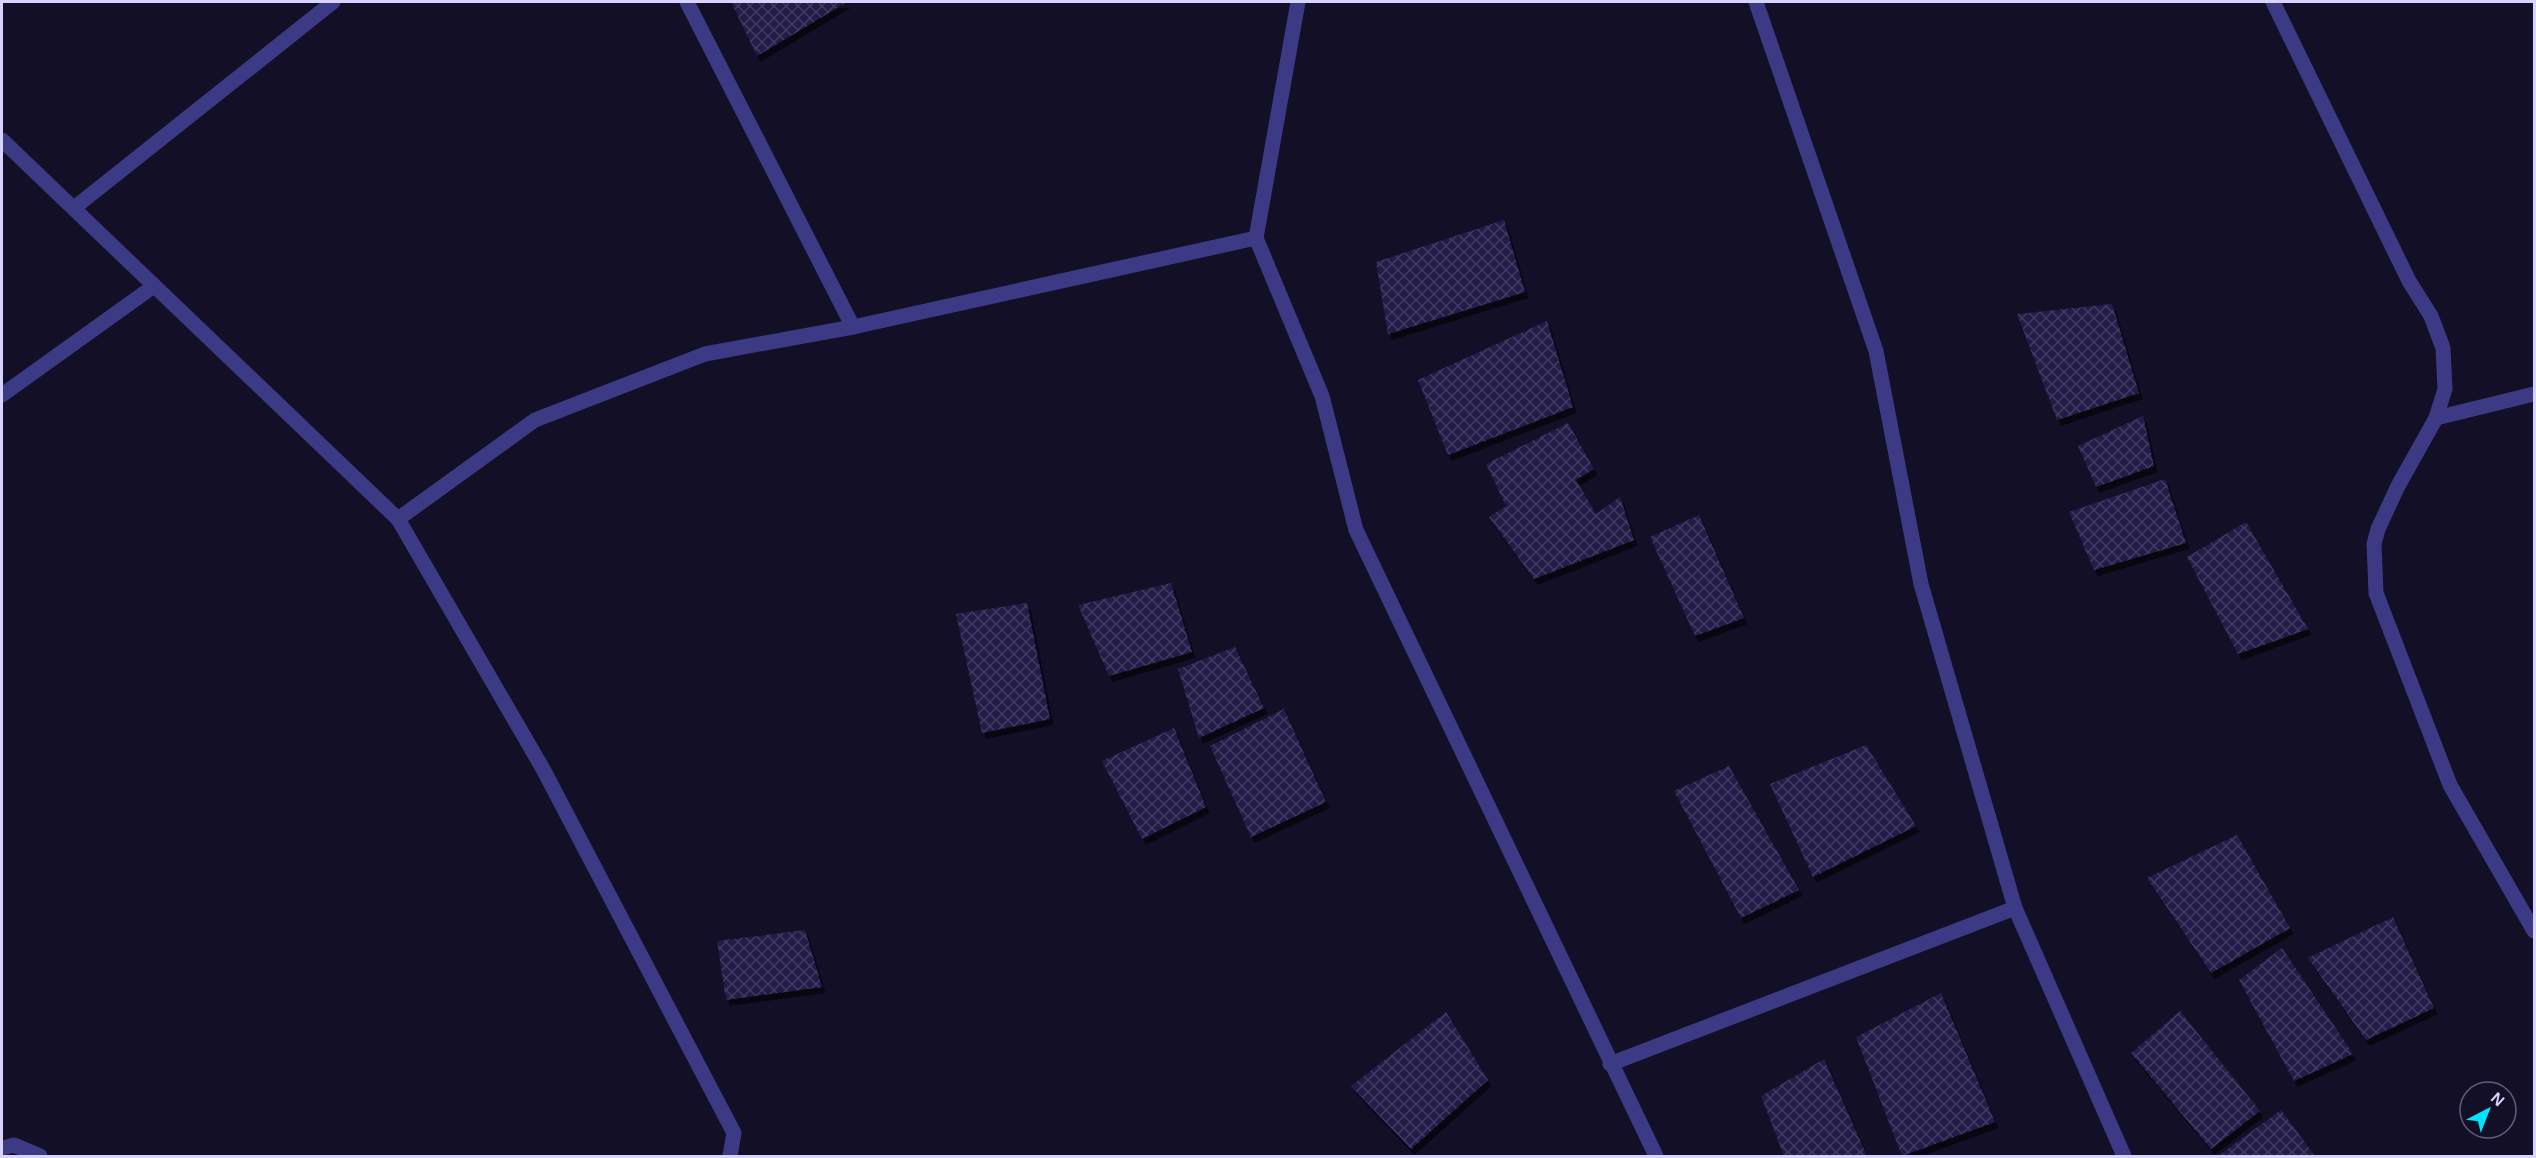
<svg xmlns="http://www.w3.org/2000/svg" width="2536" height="1158" font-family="Arial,sans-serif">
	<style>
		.building { fill: url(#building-cross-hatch); filter: url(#shadow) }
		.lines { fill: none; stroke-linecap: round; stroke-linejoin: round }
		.minor { stroke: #3d3a85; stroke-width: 15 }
	</style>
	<defs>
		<pattern id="building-cross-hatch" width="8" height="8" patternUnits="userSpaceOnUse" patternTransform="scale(1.5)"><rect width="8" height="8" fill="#241b47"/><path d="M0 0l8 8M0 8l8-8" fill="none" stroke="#433b63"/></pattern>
		<filter id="shadow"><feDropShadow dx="3.5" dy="6" stdDeviation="0" flood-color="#0009"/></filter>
	</defs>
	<rect width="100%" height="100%" fill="#130f26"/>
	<!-- building -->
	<g class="building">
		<polygon points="731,2 847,2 757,56"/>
		<polygon points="1504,220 1525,292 1388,334 1376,262"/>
		<polygon points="2112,304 2139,393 2057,420 2017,314"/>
		<polygon points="1547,321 1573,407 1448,455 1418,380"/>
		<polygon points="2143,416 2154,466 2096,487 2078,446"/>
		<polygon points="1568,423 1594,469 1576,480 1596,514 1620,497 1634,540 1534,579 1489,517 1506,506 1486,464"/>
		<polygon points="2165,479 2186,543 2094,570 2069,512"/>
		<polygon points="1699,515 1744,618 1695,636 1650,537"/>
		<polygon points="2246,522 2308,629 2238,654 2187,557"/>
		<polygon points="1171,583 1192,652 1109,676 1078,605"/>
		<polygon points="1027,603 1050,719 982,733 956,614"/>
		<polygon points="1235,647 1264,708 1199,738 1178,669"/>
		<polygon points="1284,709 1326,802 1251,837 1210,746"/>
		<polygon points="1174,728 1206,807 1142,839 1102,761"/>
		<polygon points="1866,745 1916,826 1813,877 1770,784"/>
		<polygon points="1729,766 1799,890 1741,918 1674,791"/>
		<polygon points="2237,835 2290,928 2211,973 2147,878"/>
		<polygon points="2393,917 2434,1008 2366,1040 2308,958"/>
		<polygon points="805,930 822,987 726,1000 717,941"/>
		<polygon points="2282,948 2353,1054 2294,1081 2239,980"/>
		<polygon points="1941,993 1995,1122 1902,1156 1856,1037"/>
		<polygon points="2180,1011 2260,1111 2211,1149 2131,1053"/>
		<polygon points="1446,1012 1488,1080 1411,1149 1351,1086"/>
		<polygon points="1824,1059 1867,1156 1784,1156 1761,1096"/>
		<polygon points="2281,1110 2315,1156 2218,1156"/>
	</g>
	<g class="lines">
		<!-- minor -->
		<g class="minor">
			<polyline points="687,2 853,327"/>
			<polyline points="1298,2 1256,238 1322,396 1356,530 1656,1156"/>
			<polyline points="1756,2 1876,351 1921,584 2015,908 2124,1156"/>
			<polyline points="2273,2 2409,281 2431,316 2443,348 2445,389 2436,418 2398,486 2378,529 2374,544 2376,593 2450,785 2534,931"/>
			<polyline points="2,140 398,519 543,769 734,1133 730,1156"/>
			<polyline points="74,208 333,2"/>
			<polyline points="2,395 154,286"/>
			<polyline points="2436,418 2534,394"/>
			<polyline points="398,519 535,420 705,354 853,327 1256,238"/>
			<polyline points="1610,1064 2015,908"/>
			<polyline points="2,1148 14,1145 40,1156"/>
		</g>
	</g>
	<!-- border -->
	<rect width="2536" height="1158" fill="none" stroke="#d9d4ff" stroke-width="6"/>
	<!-- north arrow -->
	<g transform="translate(2488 1110) rotate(42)"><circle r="28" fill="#130f26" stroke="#625e7d" stroke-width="1.5"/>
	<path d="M0-4.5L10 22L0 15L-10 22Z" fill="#00e5ff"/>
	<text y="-9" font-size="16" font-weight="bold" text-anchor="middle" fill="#d9d4ff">N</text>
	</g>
</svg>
